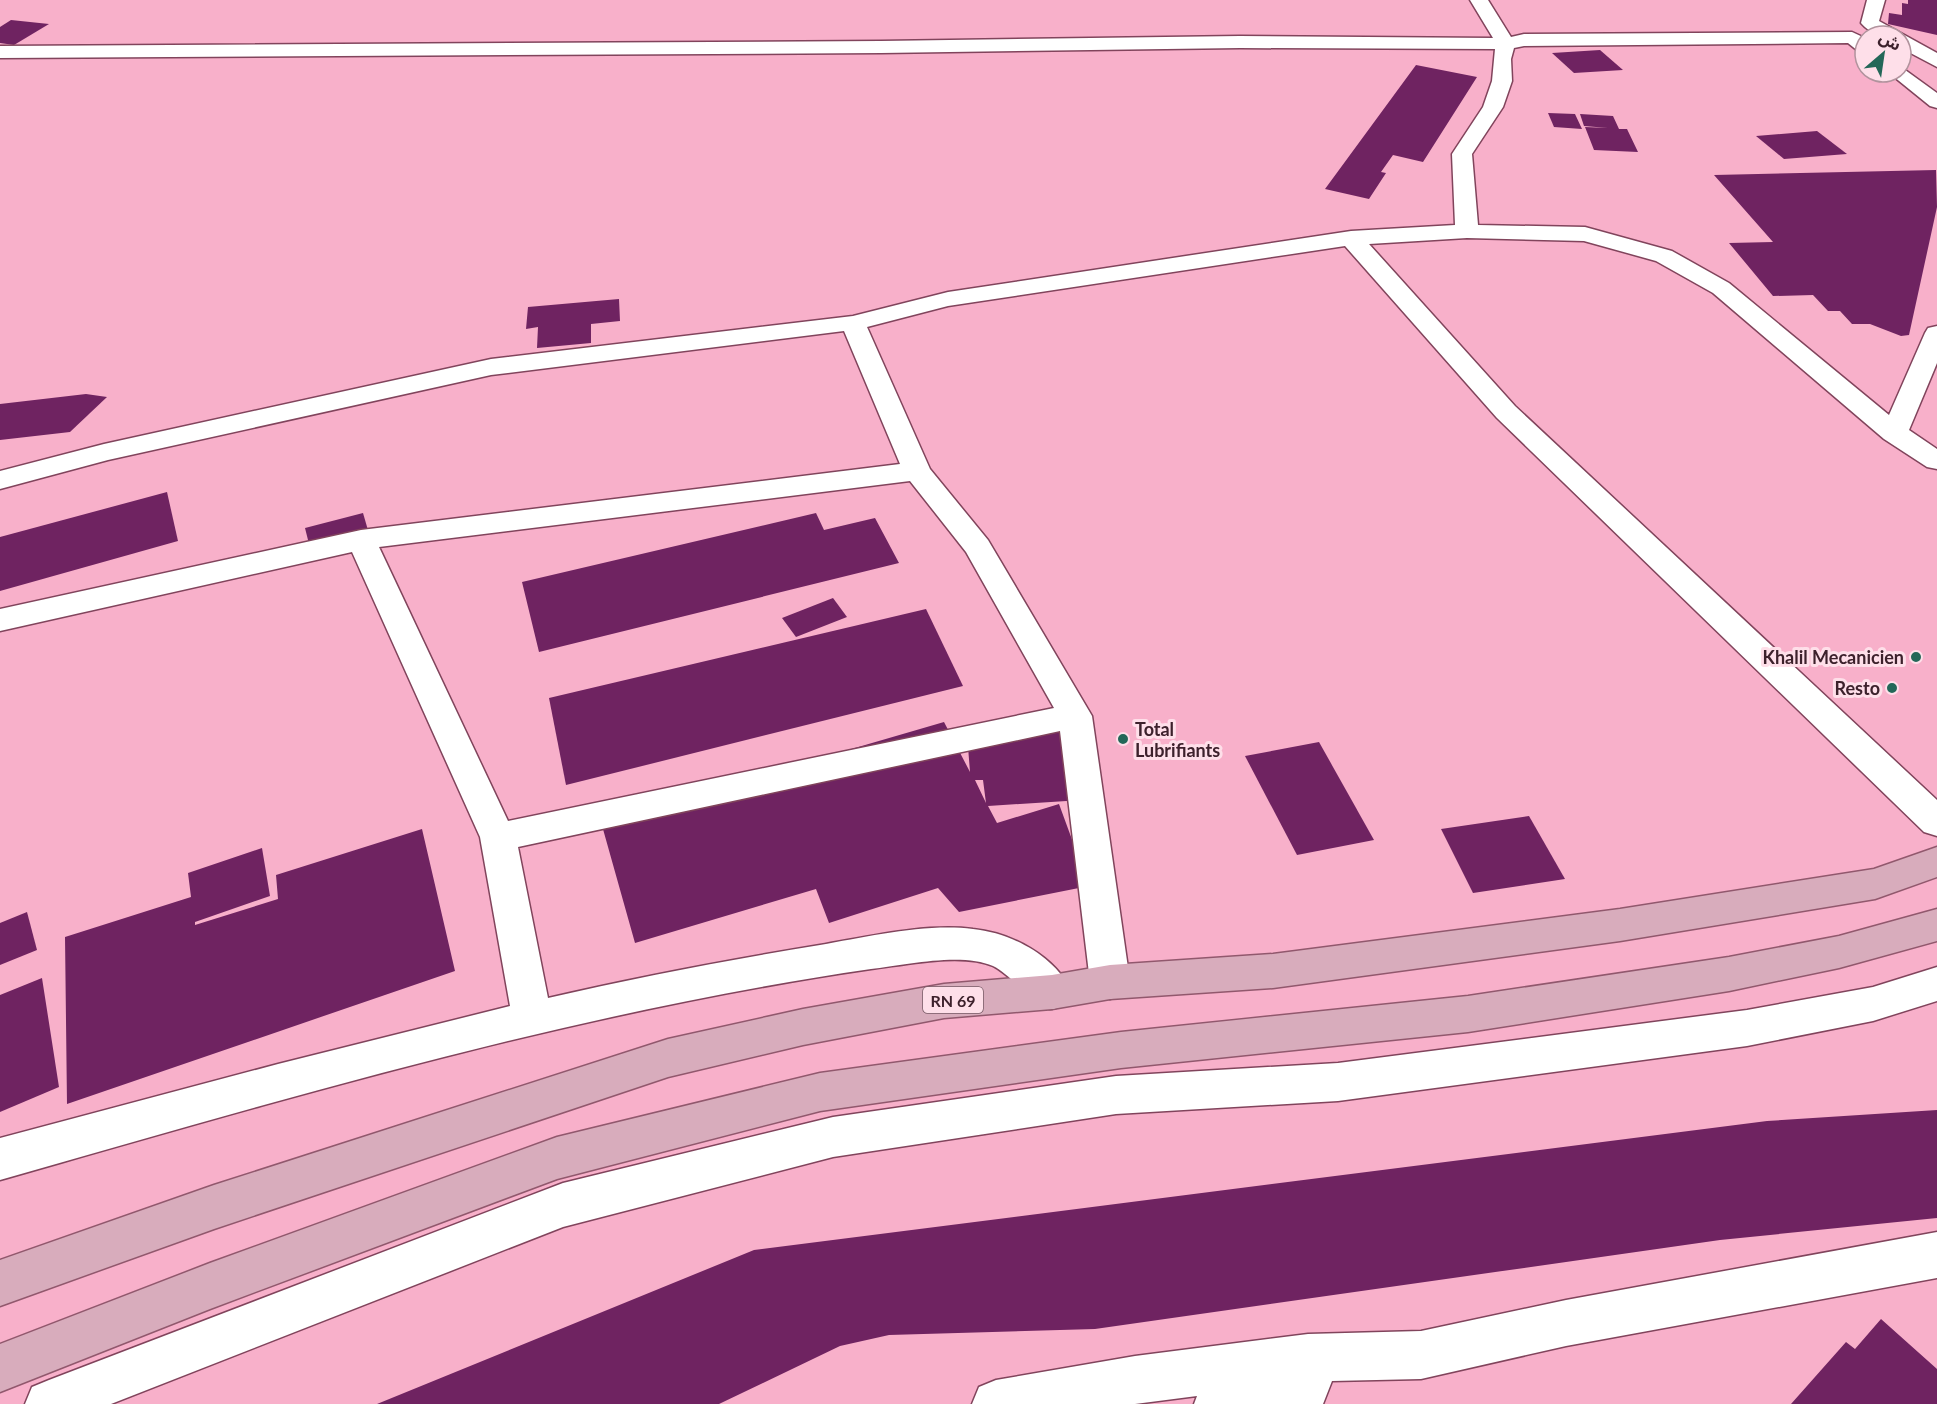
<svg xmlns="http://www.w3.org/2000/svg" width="1937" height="1404" font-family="Lato,'Noto Sans Arabic',sans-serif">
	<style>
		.building { fill: #6f2361; fill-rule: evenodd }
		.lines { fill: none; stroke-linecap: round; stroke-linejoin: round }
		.street-casing { stroke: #81445c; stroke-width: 3 }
		.primary-casing { stroke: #91586d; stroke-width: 3 }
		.street { fill: #fff; fill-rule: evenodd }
		.primary { fill: #d8acbc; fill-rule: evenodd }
		.poi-dot { fill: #236758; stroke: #fedfe9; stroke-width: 2 }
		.labels { text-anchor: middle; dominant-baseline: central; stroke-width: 6; stroke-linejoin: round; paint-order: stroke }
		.shield { fill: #fedfe9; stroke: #775a65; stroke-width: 1.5 }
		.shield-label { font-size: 16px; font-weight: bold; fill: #3d212c }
		.poi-label { font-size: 18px; font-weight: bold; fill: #3d212c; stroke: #fedfe9; text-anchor: end }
	</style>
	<rect width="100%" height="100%" fill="#f8b0ca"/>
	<!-- building -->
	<g class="building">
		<polygon points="1908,0 1937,0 1937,35 1888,24 1889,13 1902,15 1902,3 1908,4"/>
		<polygon points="11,20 49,24 14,45 0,43 0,27"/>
		<polygon points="1600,50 1623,70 1574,73 1552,53"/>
		<polygon points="1416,65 1477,77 1423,162 1393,155 1381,172 1386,173 1369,199 1325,189"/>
		<polygon points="1548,113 1575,114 1582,129 1554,127"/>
		<polygon points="1580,114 1613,116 1619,129 1627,129 1638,152 1594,150 1585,127 1608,128 1584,126"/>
		<polygon points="1817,131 1847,154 1784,159 1756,136"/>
		<polygon points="1936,170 1937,207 1909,335 1901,336 1870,324 1852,324 1840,311 1828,311 1813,295 1773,296 1729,243 1773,242 1714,175"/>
		<polygon points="619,299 620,321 591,324 591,343 537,348 538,327 526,329 528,307"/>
		<polygon points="86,394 107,397 70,432 0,440 0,404"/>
		<polygon points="167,492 178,541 0,591 0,537"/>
		<polygon points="363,513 372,544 313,560 305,528"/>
		<polygon points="816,513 824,530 875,518 899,563 539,652 522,582"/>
		<polygon points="833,598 847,617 796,637 782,618"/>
		<polygon points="926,609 963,686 566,785 549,698"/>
		<path d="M 944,722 L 970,772 L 967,734 L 1069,728 L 1082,800 L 988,806 L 997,823 L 1059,804 L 1089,886 L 959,912 L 938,888 L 829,923 L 816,889 L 635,943 L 601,822 ZM 975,780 L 983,780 L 986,803 Z"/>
		<polygon points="1319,742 1374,840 1297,855 1245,756"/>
		<polygon points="1529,816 1565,879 1473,893 1441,829"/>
		<polygon points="422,829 455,971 67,1104 65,937 191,897 188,873 262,848 270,896 195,922 195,925 278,899 276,875"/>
		<polygon points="27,912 37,950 0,965 0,923"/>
		<polygon points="42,978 59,1087 0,1112 0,995"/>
		<polygon points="1937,1110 1937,1218 1720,1240 1095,1329 889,1335 840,1346 719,1404 377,1404 754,1250 1767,1121"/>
		<polygon points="1881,1319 1937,1369 1937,1404 1791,1404 1846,1342 1855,1349"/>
	</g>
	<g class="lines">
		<!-- street casing -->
		<g class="street-casing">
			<g id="street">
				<path d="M 1470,0 L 1488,0 L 1511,37 L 1524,34 L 1852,32 L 1865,38 L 1865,53 L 1858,51 L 1848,43 L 1524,46 L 1514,48 L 1511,59 L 1512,81 L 1503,107 L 1472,154 L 1478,225 L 1585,227 L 1672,251 L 1729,283 L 1889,415 L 1925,333 L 1928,328 L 1937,326 L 1937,363 L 1909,430 L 1937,449 L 1937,469 L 1927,467 L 1884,439 L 1713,293 L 1656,261 L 1584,241 L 1467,238 L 1369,244 L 1515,406 L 1937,800 L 1937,836 L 1924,832 L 1497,418 L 1345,246 L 948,306 L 867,327 L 930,469 L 988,540 L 1092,716 L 1130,982 L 1124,994 L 1110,999 L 1096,994 L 1090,982 L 1060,731 L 518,847 L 548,998 C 638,977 729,960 820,945 C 867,937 925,923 973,929 C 1012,933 1055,956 1072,992 L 1066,1004 C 1061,1006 1055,1009 1050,1009 C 1035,1007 1012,975 993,966 C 962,952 904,965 871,969 C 576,1012 287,1098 0,1180 L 0,1138 L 278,1064 L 510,1006 L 480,837 L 352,552 L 0,631 L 0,609 L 361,530 L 900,464 L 844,331 L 491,375 L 108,460 L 0,489 L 0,471 L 104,444 L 491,359 L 853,316 L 948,292 L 1351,231 L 1455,225 L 1452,154 L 1483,107 L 1492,81 L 1495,49 L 1240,48 L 881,53 L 0,58 L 0,46 L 881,41 L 1240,36 L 1493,38 ZM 910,481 L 966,552 L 1054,708 L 508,821 L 379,547 Z"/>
				<path d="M 1867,0 L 1885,0 L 1879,21 L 1937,53 L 1937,67 L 1901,48 L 1901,36 C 1885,36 1872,36 1861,23 Z"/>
				<polygon points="1901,67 1937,93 1937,108 1930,106 1888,72 1901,72"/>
				<polygon points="1937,967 1937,1001 1873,1021 1747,1046 1338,1101 1116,1114 833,1157 563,1227 111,1404 25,1404 32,1387 49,1380 563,1183 833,1117 1116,1076 1338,1063 1747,1010 1873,987"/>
				<polygon points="1937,1232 1937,1278 1566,1346 1421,1379 1332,1381 1323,1404 1194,1404 1197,1396 1135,1404 972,1404 979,1387 996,1380 1135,1356 1308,1334 1421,1331 1566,1300"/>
			</g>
		</g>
		<!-- primary casing -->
		<g class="primary-casing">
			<g id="primary">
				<polygon points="1937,847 1937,877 1875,899 1620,941 1273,988 1110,999 1052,1009 944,1018 803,1045 668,1077 214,1229 0,1306 0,1260 214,1185 668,1039 803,1009 944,984 1052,975 1110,965 1273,954 1620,909 1874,869"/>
				<polygon points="1937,909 1937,941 1839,968 1729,991 1468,1032 1121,1068 820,1111 557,1179 210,1309 0,1392 0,1344 210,1263 557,1137 820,1073 1121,1032 1468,996 1729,957 1839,936"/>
			</g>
		</g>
		<!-- street -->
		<use href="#street" class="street"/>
		<!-- primary -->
		<use href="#primary" class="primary"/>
	</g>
	<!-- markers -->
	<g class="poi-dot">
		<circle cx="1916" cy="657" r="6"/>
		<circle cx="1892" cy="688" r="6"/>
		<circle cx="1123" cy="739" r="6"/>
	</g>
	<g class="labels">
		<!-- shield labels -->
		<rect class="shield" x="923" y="987" width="60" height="26" rx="4.5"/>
		<g class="shield-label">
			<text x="953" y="1000">RN 69</text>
		</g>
		<!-- poi labels -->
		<g class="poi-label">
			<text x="1904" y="657">Khalil Mecanicien</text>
			<text x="1880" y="688">Resto</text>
			<text x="1135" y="729" text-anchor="start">Total<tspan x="1135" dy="21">Lubrifiants</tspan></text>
		</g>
	</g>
	<!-- north arrow -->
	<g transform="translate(1883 54) rotate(29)"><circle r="28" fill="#fedfe9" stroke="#b1939d" stroke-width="1.5"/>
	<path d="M0-4.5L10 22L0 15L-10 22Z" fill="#236758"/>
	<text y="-9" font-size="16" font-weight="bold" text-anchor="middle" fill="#3d212c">ش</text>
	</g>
</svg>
